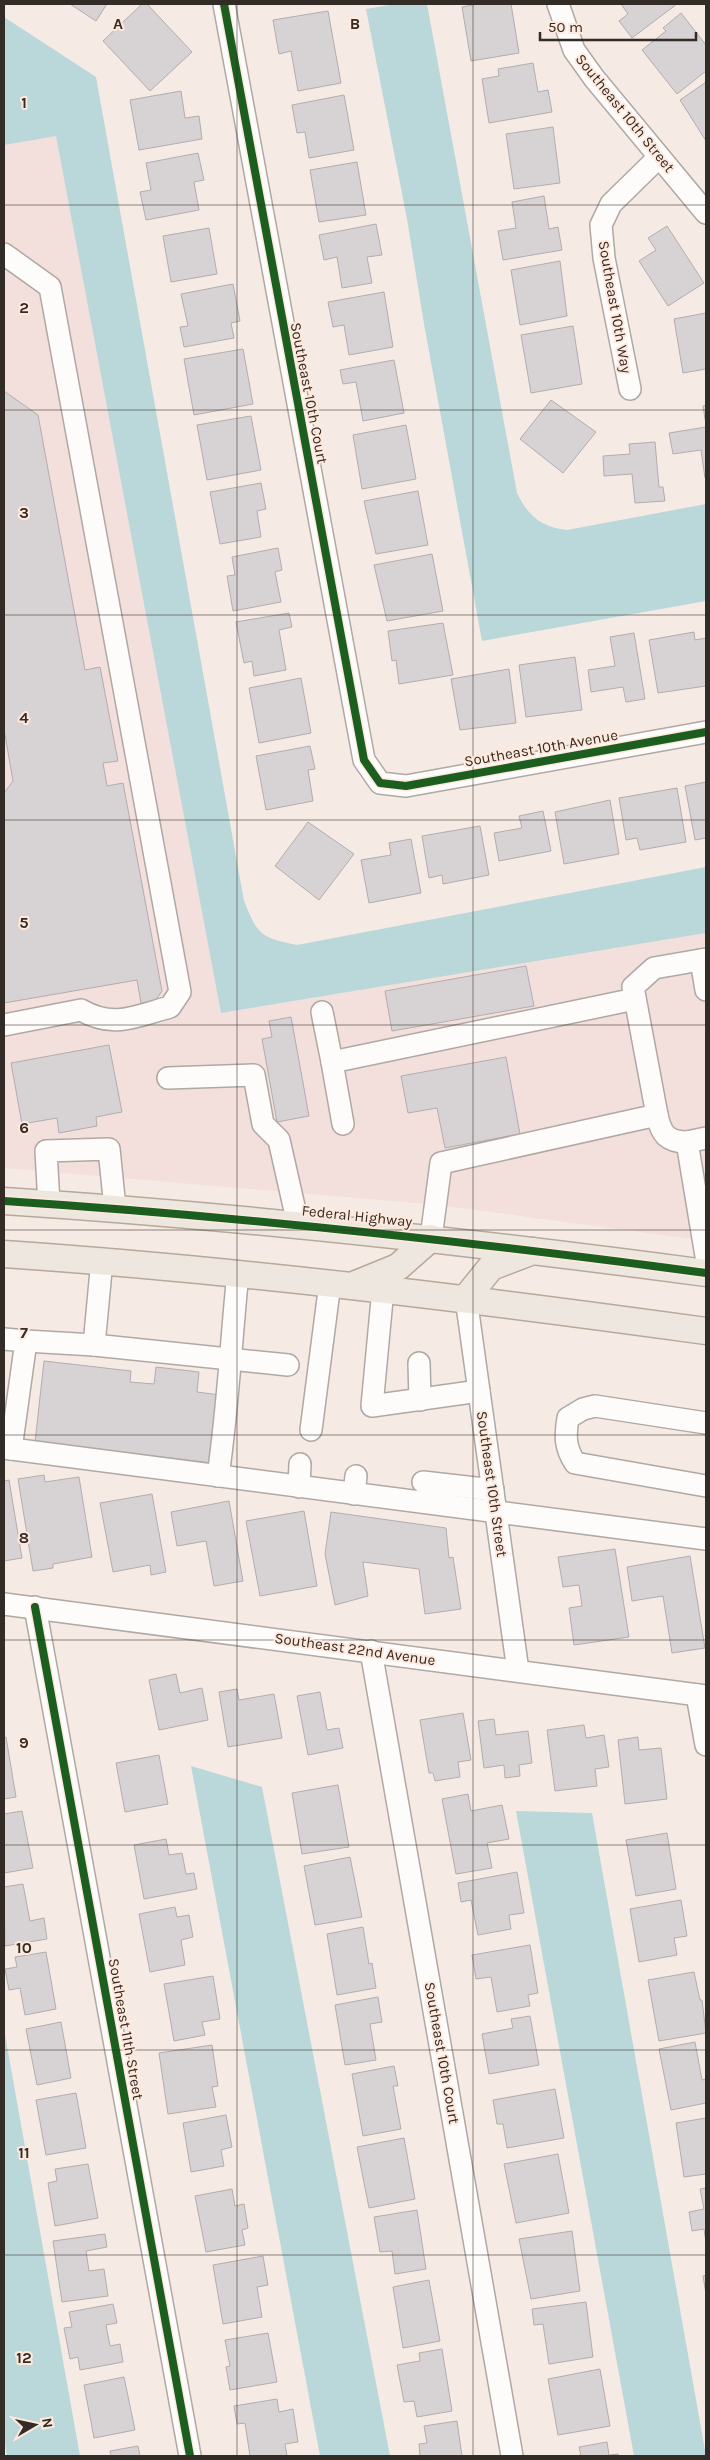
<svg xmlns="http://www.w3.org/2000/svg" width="710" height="2460" font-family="Karla,sans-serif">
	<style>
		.commercial { fill: #f3dfdc }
		.water { fill: #bad7da }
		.building { fill: #d7d2d3; stroke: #b2adae }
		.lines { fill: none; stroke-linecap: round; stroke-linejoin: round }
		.minor-casing { stroke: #b0a8a3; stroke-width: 24 }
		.major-casing { stroke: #b8a89a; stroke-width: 29 }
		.minor { stroke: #fefcfb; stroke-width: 21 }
		.major { stroke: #eee7e0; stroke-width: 26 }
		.cycleway-casing { stroke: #fee9dc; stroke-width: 11 }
		.cycleway { stroke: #1b5e20; stroke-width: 8 }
		.grid { fill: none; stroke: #332b26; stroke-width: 1; stroke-opacity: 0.55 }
		.labels { text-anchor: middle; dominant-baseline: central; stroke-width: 4; stroke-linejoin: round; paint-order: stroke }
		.street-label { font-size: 15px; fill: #332b26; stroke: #fee9dc }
		.grid-label { font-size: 16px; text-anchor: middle; font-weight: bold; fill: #332b26; stroke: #fee9dc; stroke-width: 4; stroke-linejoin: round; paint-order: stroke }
	</style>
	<rect width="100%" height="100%" fill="#f6ebe4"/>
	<!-- commercial -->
	<polygon class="commercial" points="56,135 221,1013 706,933 706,1241 439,1205 4,1168 4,145"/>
	<!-- water -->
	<g class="water">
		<path d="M 395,4 L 427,4 L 517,493 C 528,516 541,527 567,530 L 706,504 L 706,601 L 482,641 L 424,324 L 407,219 L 366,9 Z"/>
		<path d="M 4,17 L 96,77 L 244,901 C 258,935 260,937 297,945 L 706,867 L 706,933 L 221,1013 L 56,136 L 4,145 Z"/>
		<polygon points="191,1766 262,1787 390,2456 320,2456"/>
		<polygon points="516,1811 592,1813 706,2456 634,2456"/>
		<polygon points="4,2029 80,2456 7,2456 4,2438"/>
	</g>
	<!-- building -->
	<g class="building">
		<polygon points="70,4 107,4 96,21"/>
		<polygon points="142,4 147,4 192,52 150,91 103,41"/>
		<polygon points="478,4 511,4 519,53 471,61 462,7"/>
		<polygon points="621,4 677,4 632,38 619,21 628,14"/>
		<polygon points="328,11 341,83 298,91 291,51 279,54 273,20"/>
		<polygon points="681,13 706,45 706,71 677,94 642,50 666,31 663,28"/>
		<polygon points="533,63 538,92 548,90 552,112 489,123 482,79 499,76 498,69"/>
		<polygon points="706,82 706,141 680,100"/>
		<polygon points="181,91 185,118 199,116 202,139 139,150 130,100"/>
		<polygon points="344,95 354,150 309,158 305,132 297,133 292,105"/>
		<polygon points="553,127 560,183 514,189 506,134"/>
		<polygon points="198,153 204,180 194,182 199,210 146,220 140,192 151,190 146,163"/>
		<polygon points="357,162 366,215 319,222 310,170"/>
		<polygon points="544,196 549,229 558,227 562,250 503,260 498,231 516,228 512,202"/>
		<polygon points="376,224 382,255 367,257 372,283 342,288 337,257 324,260 319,235"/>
		<polygon points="667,226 704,283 668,306 639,261 656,250 648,238"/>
		<polygon points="209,228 217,274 171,282 163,236"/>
		<polygon points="560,261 567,316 520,325 511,270"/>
		<polygon points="233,284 240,321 231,323 234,338 184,347 180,327 188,326 181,294"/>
		<polygon points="384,292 393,347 349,355 344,325 333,327 328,302"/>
		<polygon points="706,313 706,369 683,373 674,319"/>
		<polygon points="573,326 582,384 531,393 521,335"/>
		<polygon points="243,349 253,404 194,415 184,359"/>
		<polygon points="394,360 404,413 363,421 356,382 343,384 340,370"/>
		<polygon points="4,391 38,415 85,670 100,667 118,761 103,763 107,786 123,783 162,991 155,1001 141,1003 137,980 4,1003 4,793 13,781 4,729"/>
		<polygon points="551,400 596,432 563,473 520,439"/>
		<polygon points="706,405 706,425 703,406"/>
		<polygon points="251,416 261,470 207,480 197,425"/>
		<polygon points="406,425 416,479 362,489 353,435"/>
		<polygon points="706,427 706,478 705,478 701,450 673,454 669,433"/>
		<polygon points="655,442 659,487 663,487 665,501 635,503 632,474 604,476 603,456 630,454 629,444"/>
		<polygon points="261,483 266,509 257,511 261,537 220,544 210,492"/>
		<polygon points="418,491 428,545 376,554 364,501"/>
		<polygon points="278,548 282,570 275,572 281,602 233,611 227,576 235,575 232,557"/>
		<polygon points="432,554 443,611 387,621 374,565"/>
		<polygon points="289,613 292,627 279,630 286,670 254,676 252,661 244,663 236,622"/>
		<polygon points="443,623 453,675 399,684 396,660 392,661 388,631"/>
		<polygon points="694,632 695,640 706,638 706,686 658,693 649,640"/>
		<polygon points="634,633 645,699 626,702 623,687 591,692 588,670 615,666 610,637"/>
		<polygon points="575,657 582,710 526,717 519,665"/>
		<polygon points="509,669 516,723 460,730 451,679"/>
		<polygon points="301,678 311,733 259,743 249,688"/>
		<polygon points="310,746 315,769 308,770 313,801 266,810 256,756"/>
		<polygon points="706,782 706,838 695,840 685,786"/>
		<polygon points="677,788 686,842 640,850 637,838 626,840 619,798"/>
		<polygon points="610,800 619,854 564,864 555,812"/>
		<polygon points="543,811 551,851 499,861 494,833 522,828 519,816"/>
		<polygon points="308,822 354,854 319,900 275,866"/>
		<polygon points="480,826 489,875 443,884 442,875 429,878 422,836"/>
		<polygon points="411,839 421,893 369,903 361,860 391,855 389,843"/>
		<polygon points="526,966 534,1006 392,1031 385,991"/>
		<polygon points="291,1017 309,1116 277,1122 262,1039 272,1037 269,1021"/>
		<polygon points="109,1045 122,1112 96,1117 97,1126 59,1133 57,1118 22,1124 11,1063"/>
		<polygon points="506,1057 520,1134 445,1148 437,1108 408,1113 401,1076"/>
		<polygon points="44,1361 131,1371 130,1382 154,1384 156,1367 199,1372 197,1392 220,1395 212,1463 35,1442"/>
		<polygon points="44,1475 45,1482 79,1477 92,1557 53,1564 53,1568 33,1571 18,1479"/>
		<polygon points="9,1480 22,1558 4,1561 4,1481"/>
		<polygon points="152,1494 166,1572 151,1575 150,1565 113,1572 100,1503"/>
		<polygon points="229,1501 243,1581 214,1586 206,1541 177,1546 171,1512"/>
		<polygon points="304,1511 317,1586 260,1596 246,1521"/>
		<polygon points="331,1512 446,1528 449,1558 453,1557 461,1609 425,1614 419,1569 363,1562 368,1596 335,1605 325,1554"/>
		<polygon points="615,1549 629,1637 574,1645 569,1608 582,1606 579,1585 563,1587 558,1557"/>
		<polygon points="690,1556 705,1648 672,1653 663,1596 632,1601 627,1567"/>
		<polygon points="176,1674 180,1693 202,1688 208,1720 159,1730 149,1680"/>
		<polygon points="237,1689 239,1700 274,1694 282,1738 228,1747 219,1692"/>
		<polygon points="320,1692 327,1730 339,1728 343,1748 308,1755 297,1696"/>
		<polygon points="463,1713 471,1760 458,1762 460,1777 435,1781 433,1773 429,1773 420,1720"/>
		<polygon points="494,1719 496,1735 528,1731 532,1763 519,1765 520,1776 505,1778 504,1765 484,1768 478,1721"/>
		<polygon points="584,1725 586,1738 604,1735 609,1767 595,1769 597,1786 555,1791 547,1730"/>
		<polygon points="6,1737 16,1797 4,1799 4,1738"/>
		<polygon points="638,1737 639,1750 661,1748 667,1799 625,1804 618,1740"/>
		<polygon points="159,1755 168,1804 125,1812 116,1763"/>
		<polygon points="338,1785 349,1847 302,1854 292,1793"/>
		<polygon points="468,1794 471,1811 502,1805 509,1839 487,1843 492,1868 456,1874 442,1799"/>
		<polygon points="22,1811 33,1868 4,1873 4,1814"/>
		<polygon points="667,1833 676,1889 636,1896 626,1840"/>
		<polygon points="166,1839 169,1855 182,1853 186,1874 194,1873 197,1889 144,1899 134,1845"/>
		<polygon points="350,1857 362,1917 315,1925 304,1866"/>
		<polygon points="517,1872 524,1913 509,1915 511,1929 478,1935 471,1900 461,1902 458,1883"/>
		<polygon points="23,1884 30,1921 44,1918 47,1939 5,1946 4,1887"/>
		<polygon points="681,1900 687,1936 674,1938 677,1955 639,1962 630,1909"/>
		<polygon points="175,1907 177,1917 189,1915 193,1937 181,1940 185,1965 150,1972 139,1914"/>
		<polygon points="363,1927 369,1964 372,1963 376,1988 337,1995 327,1934"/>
		<polygon points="530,1945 538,1993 528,1995 530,2006 497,2012 491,1977 476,1979 472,1955"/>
		<polygon points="46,1952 56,2009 25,2015 20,1988 9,1990 5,1969 17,1967 15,1957"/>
		<polygon points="694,1972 700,2000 702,2000 706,2033 659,2041 648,1980"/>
		<polygon points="213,1976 220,2019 202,2022 205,2035 174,2041 164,1984"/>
		<polygon points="378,1997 382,2022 370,2024 376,2060 345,2065 335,2005"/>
		<polygon points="530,2016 539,2065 489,2074 482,2034 513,2028 511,2019"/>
		<polygon points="61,2022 71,2078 37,2085 26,2029"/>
		<polygon points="695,2042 702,2080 706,2079 706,2103 671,2110 659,2049"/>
		<polygon points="212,2045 218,2086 212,2087 216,2107 168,2114 159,2053"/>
		<polygon points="394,2066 398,2086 393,2086 401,2129 363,2136 352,2074"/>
		<polygon points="555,2089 564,2138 507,2148 503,2124 497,2124 493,2100"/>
		<polygon points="76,2093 86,2148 46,2155 36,2100"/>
		<polygon points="226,2115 232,2147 221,2150 224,2166 191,2172 183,2123"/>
		<polygon points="706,2118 706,2174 684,2177 676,2123"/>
		<polygon points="404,2138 415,2199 369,2208 357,2147"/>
		<polygon points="558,2154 569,2213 516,2223 504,2164"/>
		<polygon points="88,2164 98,2218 55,2226 48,2183 57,2181 55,2169"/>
		<polygon points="706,2188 706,2243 704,2229 692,2231 689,2212 704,2209 700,2189"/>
		<polygon points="232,2189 235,2206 244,2204 248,2228 242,2230 245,2245 206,2252 195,2196"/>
		<polygon points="417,2210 426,2269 395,2274 392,2251 380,2252 374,2217"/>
		<polygon points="572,2231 580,2291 531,2299 519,2239"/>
		<polygon points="105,2234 107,2247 86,2251 89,2271 104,2269 108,2296 62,2302 53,2241"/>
		<polygon points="263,2256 268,2285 257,2287 262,2317 223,2324 213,2265"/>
		<polygon points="706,2275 706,2294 703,2276"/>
		<polygon points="429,2280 440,2341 403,2348 393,2287"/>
		<polygon points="586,2302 593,2357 549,2364 543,2324 534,2325 532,2309"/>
		<polygon points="113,2304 117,2323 106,2325 110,2346 120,2344 123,2362 80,2370 78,2357 70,2359 64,2328 72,2327 69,2312"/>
		<polygon points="268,2333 277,2382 230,2390 226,2367 230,2366 225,2340"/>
		<polygon points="442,2349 452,2411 417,2417 414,2401 404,2402 397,2365 420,2361 419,2353"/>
		<polygon points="600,2369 610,2426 558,2435 548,2379"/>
		<polygon points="124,2377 135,2430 94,2438 84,2385"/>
		<polygon points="277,2399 279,2412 293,2409 298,2442 285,2444 287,2456 250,2456 245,2423 237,2424 234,2406"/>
		<polygon points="457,2421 462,2456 420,2456 419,2444 427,2443 424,2426"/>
		<polygon points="607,2442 609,2455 618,2454 619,2456 581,2456 579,2447"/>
		<polygon points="138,2446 140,2456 111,2456 110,2451"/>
	</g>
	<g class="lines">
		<!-- minor casing -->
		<g class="minor-casing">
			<g id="minor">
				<polyline points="224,4 364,760 380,783 406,786 706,732"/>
				<polyline points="558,4 574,50 594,78 706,213"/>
				<path d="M 4,254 L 50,287 L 180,992 L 170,1007 C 136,1016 114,1029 81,1010 L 4,1025"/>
				<polyline points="630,389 604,258 601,225 611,204 659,157"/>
				<polyline points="701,960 706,990"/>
				<polyline points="322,1012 332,1062"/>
				<polyline points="168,1078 254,1075 263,1124 279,1140 298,1224"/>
				<polyline points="657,1115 633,987 654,968 706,959"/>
				<polyline points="343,1124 332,1062 635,999"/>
				<polyline points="687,1142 706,1138"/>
				<polyline points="49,1204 46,1151 109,1149 115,1208"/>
				<path d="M 431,1238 L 441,1163 L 657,1115 C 661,1134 667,1142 687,1142 L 706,1256"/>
				<polyline points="383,1289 372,1406 479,1391"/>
				<polyline points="466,1298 518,1671"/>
				<polyline points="4,1339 26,1341 11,1449"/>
				<polyline points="26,1341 94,1345 288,1365"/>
				<polyline points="94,1345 102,1260"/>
				<polyline points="419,1363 420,1400"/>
				<path d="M 706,1423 L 595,1406 L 583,1409 L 568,1418 C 565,1437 565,1447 575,1463 L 706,1486"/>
				<polyline points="311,1430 330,1283"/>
				<polyline points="4,1448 706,1539"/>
				<path d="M 218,1476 C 228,1408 231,1341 238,1273"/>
				<polyline points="423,1482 493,1490"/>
				<polyline points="299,1487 300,1464"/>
				<polyline points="354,1494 356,1476"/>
				<polyline points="4,1604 706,1696"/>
				<polyline points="35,1607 190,2456"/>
				<polyline points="371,1651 512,2456"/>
				<polyline points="697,1695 706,1745"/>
			</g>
		</g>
		<!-- major casing -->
		<g class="major-casing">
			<g id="major">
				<path d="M 4,1201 C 239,1216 473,1242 706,1273"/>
				<path d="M 4,1254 C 239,1270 473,1299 706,1331"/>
				<polyline points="356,1284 398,1267 431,1238"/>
				<polyline points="466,1298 491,1267 533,1251"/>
			</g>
		</g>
		<!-- minor -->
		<use href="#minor" class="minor"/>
		<!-- major -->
		<use href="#major" class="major"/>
		<!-- cycleway casing -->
		<g class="cycleway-casing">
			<g id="cycleway">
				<polyline points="224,4 364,760 380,783 406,786 706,732"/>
				<path d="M 4,1201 C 239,1216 473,1242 706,1273"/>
				<polyline points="35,1607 190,2456"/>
			</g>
		</g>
		<!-- cycleway -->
		<use href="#cycleway" class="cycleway"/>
	</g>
	<!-- grid -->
	<path class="grid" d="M 237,4 L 237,2456M 473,4 L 473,2456M 4,205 L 706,205M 4,410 L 706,410M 4,615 L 706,615M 4,820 L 706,820M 4,1025 L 706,1025M 4,1230 L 706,1230M 4,1435 L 706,1435M 4,1640 L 706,1640M 4,1845 L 706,1845M 4,2050 L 706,2050M 4,2255 L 706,2255"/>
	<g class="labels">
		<!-- street labels -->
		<g class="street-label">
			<text transform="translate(625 113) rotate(51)">Southeast 10th Street</text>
			<text transform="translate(615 307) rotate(80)">Southeast 10th Way</text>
			<text transform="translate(309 393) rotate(79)">Southeast 10th Court</text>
			<text transform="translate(541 748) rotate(-10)">Southeast 10th Avenue</text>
			<text transform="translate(357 1216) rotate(6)">Federal Highway</text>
			<text transform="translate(492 1484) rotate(82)">Southeast 10th Street</text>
			<text transform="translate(355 1649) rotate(8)">Southeast 22nd Avenue</text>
			<text transform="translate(126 2029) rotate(80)">Southeast 11th Street</text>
			<text transform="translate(442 2053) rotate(80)">Southeast 10th Court</text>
		</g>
	</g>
	<g class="grid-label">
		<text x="118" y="29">A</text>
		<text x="355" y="29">B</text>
		<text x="24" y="108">1</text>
		<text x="24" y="313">2</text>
		<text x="24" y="518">3</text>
		<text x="24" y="723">4</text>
		<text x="24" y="928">5</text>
		<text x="24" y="1133">6</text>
		<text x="24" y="1338">7</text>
		<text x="24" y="1543">8</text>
		<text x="24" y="1748">9</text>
		<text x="24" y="1953">10</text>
		<text x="24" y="2158">11</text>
		<text x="24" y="2363">12</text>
	</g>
	<!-- border -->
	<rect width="710" height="2460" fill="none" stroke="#332b26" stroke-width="10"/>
	<!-- north arrow -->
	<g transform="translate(35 2425) rotate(81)" stroke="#fee9dc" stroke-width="4" paint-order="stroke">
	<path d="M0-4L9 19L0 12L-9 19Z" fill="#332b26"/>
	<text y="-8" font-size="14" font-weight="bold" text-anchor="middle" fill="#332b26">N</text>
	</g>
	<!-- scale -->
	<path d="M540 32v8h156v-8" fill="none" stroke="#332b26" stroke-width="2.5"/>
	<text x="548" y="32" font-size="15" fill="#332b26" stroke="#fee9dc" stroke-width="4" paint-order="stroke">50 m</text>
</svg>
